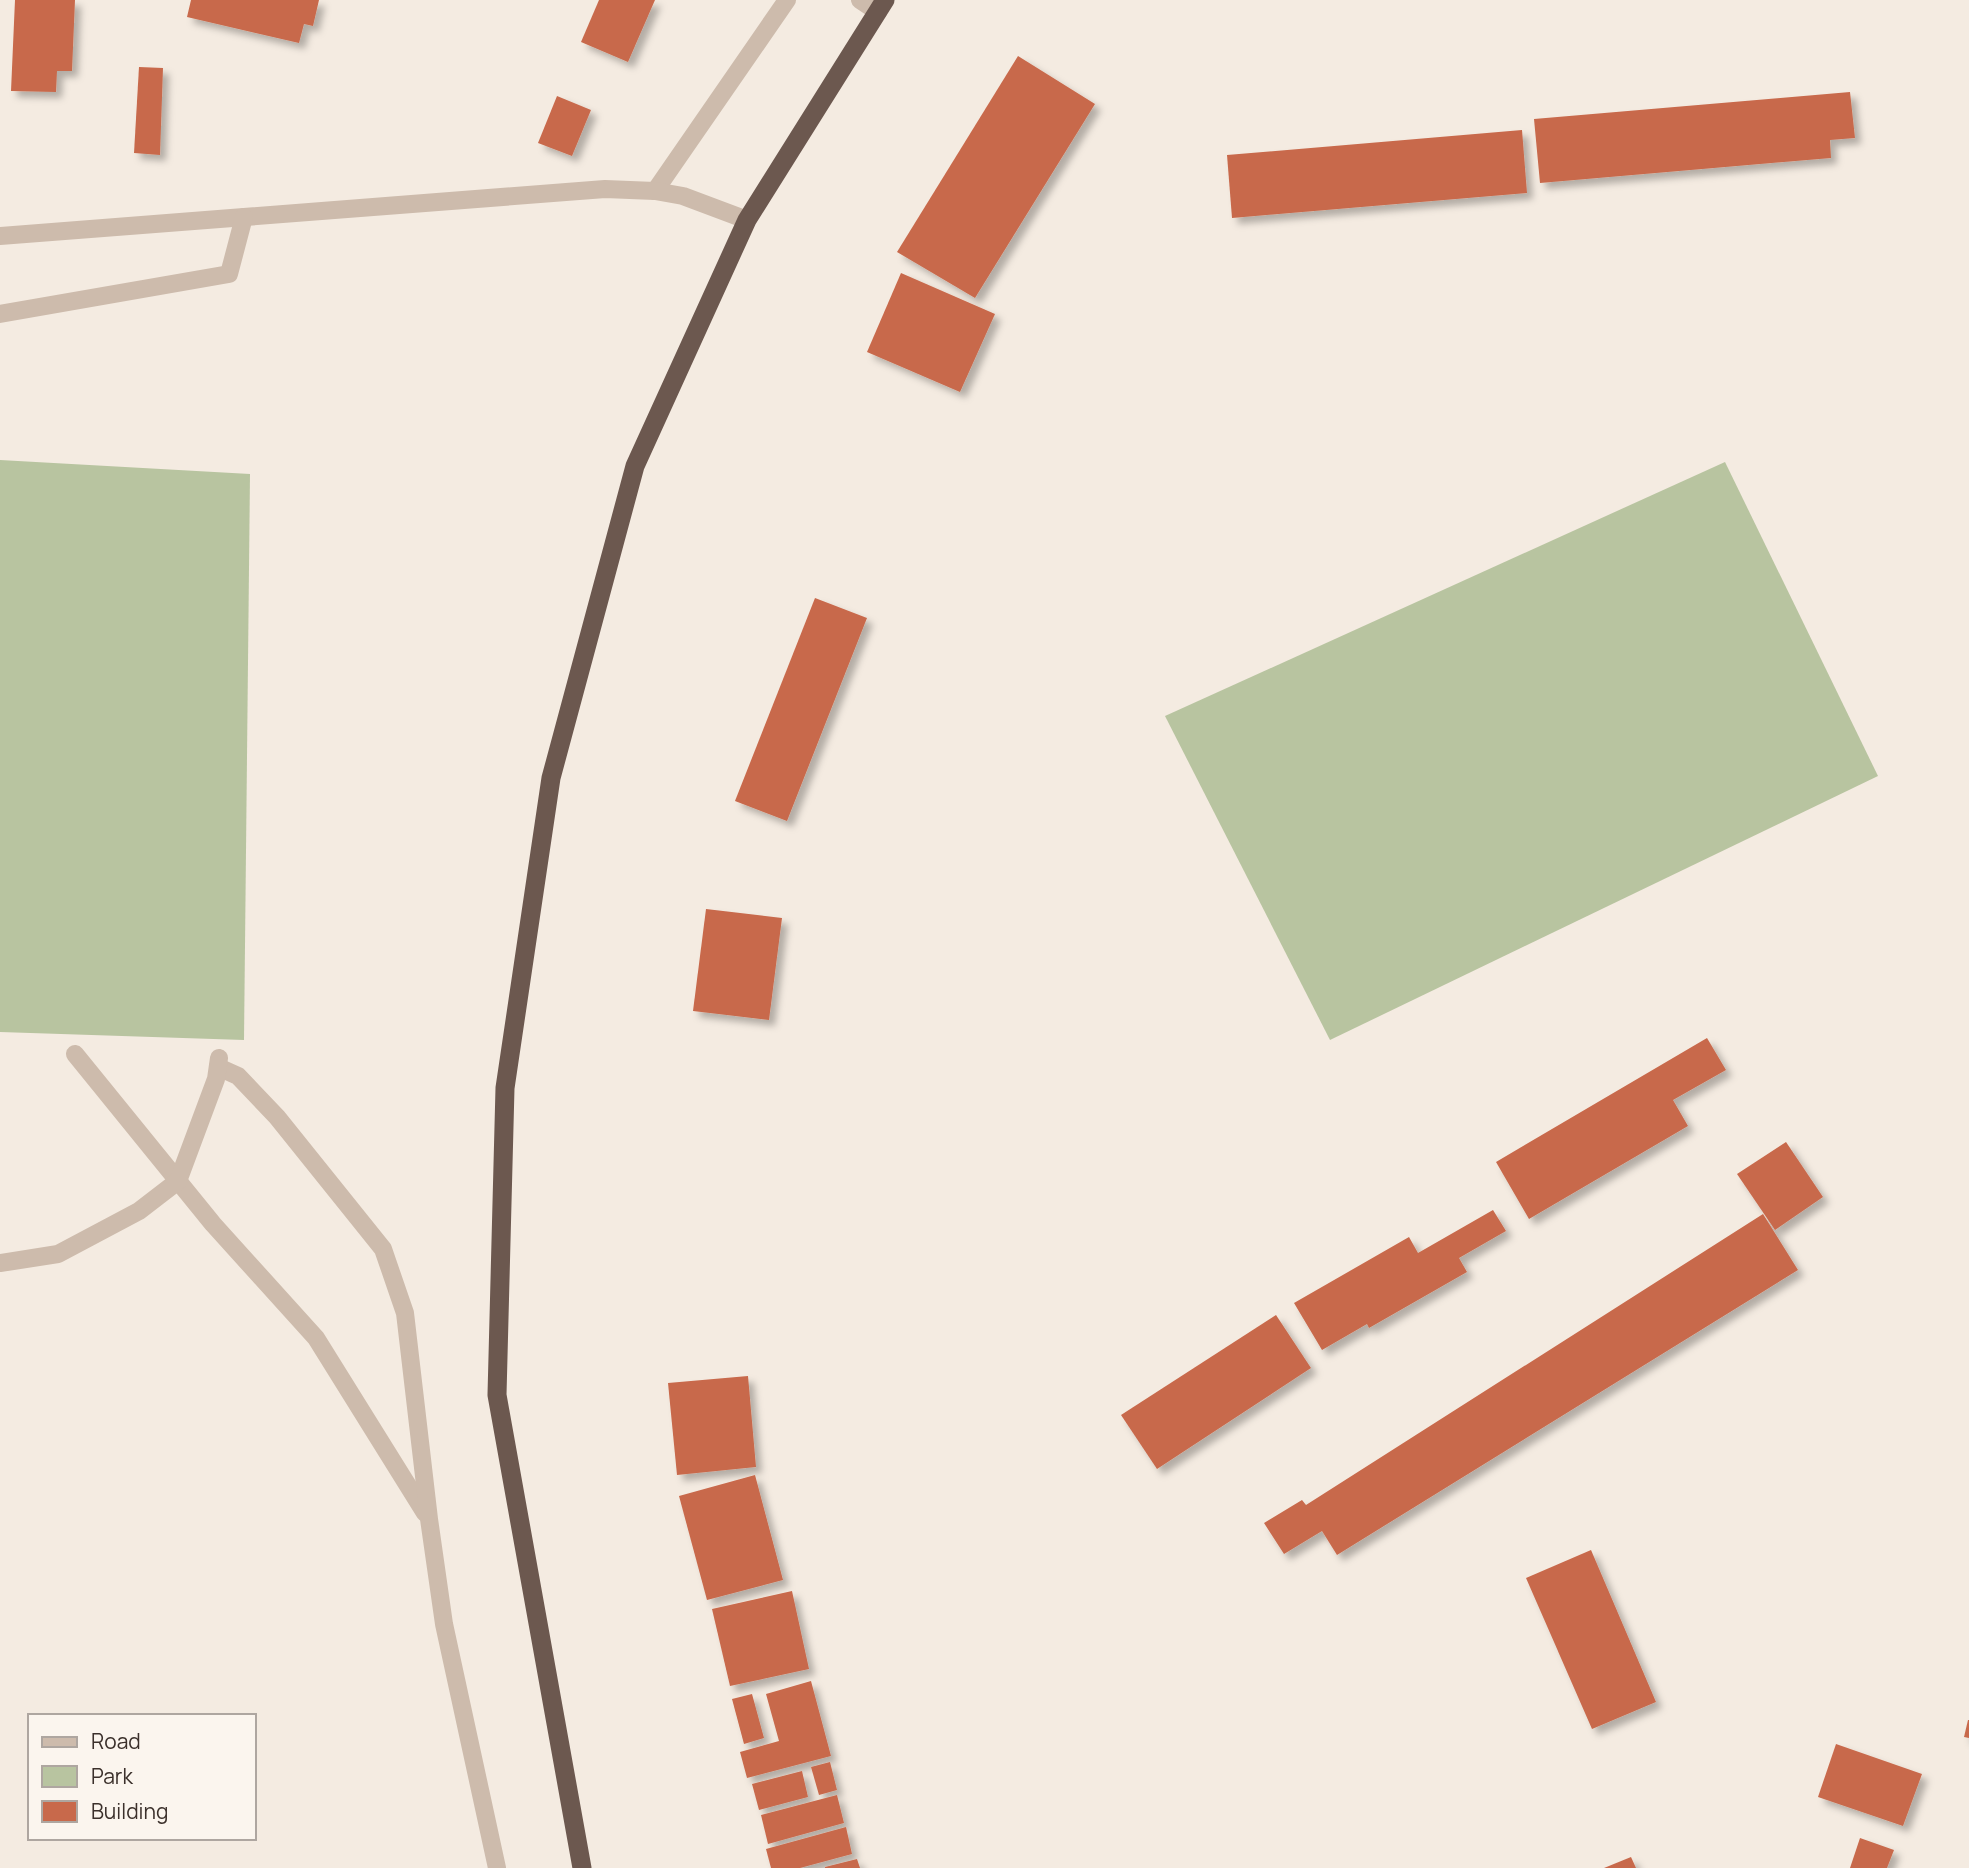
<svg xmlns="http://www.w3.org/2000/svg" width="1969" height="1868" font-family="Manrope,sans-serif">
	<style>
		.green { fill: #b8c4a0 }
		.building { fill: #c8694b; filter: url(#shadow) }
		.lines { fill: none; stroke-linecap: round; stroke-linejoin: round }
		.minor { stroke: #cdbbac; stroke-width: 18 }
		.trunk { stroke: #6c584f; stroke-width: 19 }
	</style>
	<defs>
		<filter id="shadow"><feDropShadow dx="6" dy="6" stdDeviation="3.5" flood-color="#0004"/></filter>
	</defs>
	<rect width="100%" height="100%" fill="#f4ebe1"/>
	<!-- green -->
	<g class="green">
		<polygon points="0,460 250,474 244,1040 0,1032"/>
		<polygon points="1725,462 1878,776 1330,1040 1165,716"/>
	</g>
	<!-- building -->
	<g class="building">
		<polygon points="15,0 75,0 72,71 57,71 56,92 11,91"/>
		<polygon points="191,0 319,0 313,26 304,24 299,43 187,17"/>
		<polygon points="599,0 655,0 628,62 581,42"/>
		<polygon points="1018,56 1095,104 975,298 897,252"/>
		<polygon points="139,67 163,68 160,155 134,153"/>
		<polygon points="1850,92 1855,138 1830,140 1831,158 1540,183 1534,119"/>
		<polygon points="557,96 591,110 572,156 538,143"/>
		<polygon points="1522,130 1527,193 1232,218 1227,155"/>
		<polygon points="901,273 995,314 960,392 867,352"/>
		<polygon points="815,598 867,618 787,821 735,801"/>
		<polygon points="706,909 782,918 769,1020 693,1011"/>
		<polygon points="1707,1038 1726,1070 1673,1100 1688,1126 1529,1219 1496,1162"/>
		<polygon points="1786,1142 1823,1197 1775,1230 1737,1174"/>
		<polygon points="1493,1210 1506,1231 1459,1258 1467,1272 1369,1328 1367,1324 1322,1350 1294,1303 1409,1237 1418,1253"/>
		<polygon points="1763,1214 1798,1270 1337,1555 1322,1531 1284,1554 1264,1523 1302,1500 1306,1505"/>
		<polygon points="1276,1315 1311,1368 1157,1469 1121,1415"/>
		<polygon points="748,1376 756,1467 677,1475 668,1383"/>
		<polygon points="755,1475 783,1580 707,1600 679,1496"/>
		<polygon points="1591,1550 1656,1702 1592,1729 1526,1578"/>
		<polygon points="792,1591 809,1669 730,1686 712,1609"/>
		<polygon points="811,1681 831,1756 747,1778 740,1752 779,1741 766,1694"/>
		<polygon points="752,1694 764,1738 744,1744 732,1699"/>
		<polygon points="1968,1720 1969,1720 1969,1738 1964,1737"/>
		<polygon points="1836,1744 1922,1774 1903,1826 1818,1797"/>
		<polygon points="830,1762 837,1790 819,1795 811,1767"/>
		<polygon points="802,1771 808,1797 759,1810 752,1784"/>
		<polygon points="837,1795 844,1823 768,1844 761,1815"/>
		<polygon points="846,1827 852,1854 800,1868 771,1868 766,1849"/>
		<polygon points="1860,1838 1894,1850 1887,1868 1850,1868"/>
		<polygon points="1631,1857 1636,1868 1604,1868"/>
		<polygon points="857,1859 860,1868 825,1868 825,1867"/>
	</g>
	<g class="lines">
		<!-- minor -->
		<g class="minor">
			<polyline points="860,0 878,12"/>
			<polyline points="655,191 787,0"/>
			<polyline points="0,236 605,189 655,191 683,196 747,220"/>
			<polyline points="0,314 229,274 244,217"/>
			<polyline points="75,1054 213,1224 316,1338 425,1513"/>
			<polyline points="218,1067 238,1076 277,1117 383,1249 405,1313 429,1519 444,1624 497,1868"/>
			<polyline points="0,1263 58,1254 139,1211 178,1181 216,1079 219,1058"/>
		</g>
		<!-- trunk -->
		<polyline class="trunk" points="582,1868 497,1395 505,1088 551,778 635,466 747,220 885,0"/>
	</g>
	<!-- legend -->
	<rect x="28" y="1714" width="228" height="126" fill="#fbf5ee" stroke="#aea6a0" stroke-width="2"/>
	<rect x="42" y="1737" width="35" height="10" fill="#cdbbac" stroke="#aea6a0" stroke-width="2"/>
	<text x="91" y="1749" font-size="21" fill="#3b302b">Road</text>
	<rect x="42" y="1766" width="35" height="21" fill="#b8c4a0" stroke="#aea6a0" stroke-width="2"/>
	<text x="91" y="1784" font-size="21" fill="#3b302b">Park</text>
	<rect x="42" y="1801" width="35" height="21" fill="#c8694b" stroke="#aea6a0" stroke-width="2"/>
	<text x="91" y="1819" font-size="21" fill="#3b302b">Building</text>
</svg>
